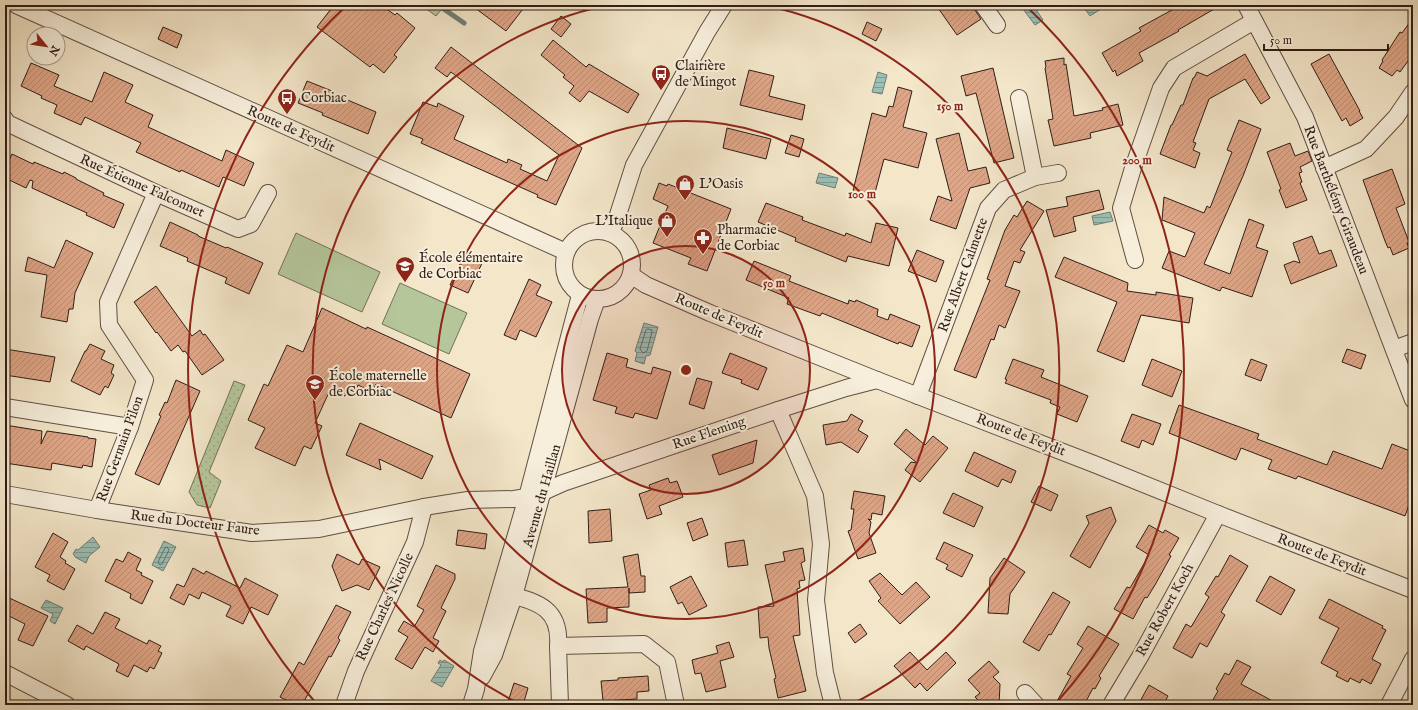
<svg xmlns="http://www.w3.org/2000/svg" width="1418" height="710" font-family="'IM FELL English',serif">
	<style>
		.grass { fill: url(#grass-dots); stroke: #727258 }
		.pitch { fill: #b5c69b; stroke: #727258 }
		.water { fill: url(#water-rules); stroke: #707f76 }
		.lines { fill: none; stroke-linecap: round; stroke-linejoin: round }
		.shore { stroke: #666e66; stroke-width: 1 }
		.stream { stroke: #707f76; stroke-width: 5 }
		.building { fill: url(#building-hatch); stroke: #301d16 }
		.minor-casing { stroke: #614f43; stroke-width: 18 }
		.minor { stroke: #f7efdc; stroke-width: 16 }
		.ring { fill: none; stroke: #8f2418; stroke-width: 2 }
		.labels { text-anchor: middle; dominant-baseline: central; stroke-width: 4; stroke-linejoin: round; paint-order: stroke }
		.poi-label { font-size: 14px; fill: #301d16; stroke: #f7efdc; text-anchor: start }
		.street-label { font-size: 14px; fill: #301d16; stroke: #f7efdc }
		.centre { fill: #8f2418; stroke: #f7efdc; stroke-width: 2 }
		.ring-label { font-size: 12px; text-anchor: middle; font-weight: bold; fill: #8f2418; stroke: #f7efdc; stroke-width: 4; stroke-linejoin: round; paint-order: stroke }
	</style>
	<defs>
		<pattern id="grass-dots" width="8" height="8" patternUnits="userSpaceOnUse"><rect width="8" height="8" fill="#b5c69b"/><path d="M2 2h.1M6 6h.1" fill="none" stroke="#9caa85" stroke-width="1.8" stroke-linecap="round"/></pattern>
		<pattern id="water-rules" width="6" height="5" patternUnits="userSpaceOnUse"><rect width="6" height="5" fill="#9bc0b6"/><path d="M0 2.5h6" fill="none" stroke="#7f9b93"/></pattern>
		<pattern id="building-hatch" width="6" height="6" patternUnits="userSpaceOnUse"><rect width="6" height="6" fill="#dea688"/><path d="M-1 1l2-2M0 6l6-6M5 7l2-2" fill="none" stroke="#bf8e75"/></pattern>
	</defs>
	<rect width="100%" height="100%" fill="#f3e6c9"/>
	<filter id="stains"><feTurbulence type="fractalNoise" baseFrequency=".005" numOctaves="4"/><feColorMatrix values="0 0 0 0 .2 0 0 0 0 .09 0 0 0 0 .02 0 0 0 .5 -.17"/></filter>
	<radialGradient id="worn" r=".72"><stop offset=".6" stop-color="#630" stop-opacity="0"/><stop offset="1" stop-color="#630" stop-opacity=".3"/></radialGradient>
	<!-- grass -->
	<g class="grass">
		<polygon points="421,5 445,5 436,16"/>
		<polygon points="234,381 245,385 209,472 221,481 210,508 197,505 189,492"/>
	</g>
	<!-- pitch -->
	<g class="pitch">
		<polygon points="296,233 380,272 362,312 278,274"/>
		<polygon points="400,283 467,313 449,354 382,324"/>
	</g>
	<!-- water -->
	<g class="water">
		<polygon points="1029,5 1033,5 1043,20 1035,25 1023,9"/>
		<polygon points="1082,5 1099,5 1101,9 1090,16"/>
		<polygon points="878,72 887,75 882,94 872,92"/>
		<polygon points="819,173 838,178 835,188 816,183"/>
		<polygon points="1110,212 1113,221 1094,225 1092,216"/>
		<polygon points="644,323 658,327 650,355 646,356 644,364 635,361 637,353 635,351"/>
		<polygon points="93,537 100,547 89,556 86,563 75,557 75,556 73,554 76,549 78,550"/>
		<polygon points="164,541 176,547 163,571 152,565"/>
		<polygon points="46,600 63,608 55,624 50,621 53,614 41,608"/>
		<polygon points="440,660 443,662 444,660 454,666 442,687 431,681 441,665 438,663"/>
	</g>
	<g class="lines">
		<!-- shore -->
		<g class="shore">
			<polygon points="648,329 652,330 652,332 647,351 643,353 640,349 646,330"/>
			<polygon points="167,547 169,550 162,564 160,565 158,562 165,548"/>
		</g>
		<!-- stream -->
		<polyline class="stream" points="438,5 464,23"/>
	</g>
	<!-- building -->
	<g class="building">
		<polygon points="334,5 381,5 395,15 397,13 415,28 394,55 397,57 384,73 373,64 370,67 317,27"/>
		<polygon points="471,5 526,5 506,31"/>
		<polygon points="936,5 974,5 975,10 981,19 957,35"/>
		<polygon points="1181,5 1221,5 1185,26 1178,30 1179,31 1139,53 1143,61 1117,76 1115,70 1113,72 1102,53 1141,31 1139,28"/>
		<polygon points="561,16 571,24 561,37 551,29"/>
		<polygon points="1413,18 1413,54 1400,72 1397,70 1392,76 1379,68 1383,61 1382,60 1400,32 1402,33"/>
		<polygon points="867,22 882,29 876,41 862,34"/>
		<polygon points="163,27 182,35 177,48 158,39"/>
		<polygon points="553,40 586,67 589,64 639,94 628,113 589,91 580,102 569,93 574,86 563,77 565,75 541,55"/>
		<polygon points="451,47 582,148 556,205 537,197 538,195 421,143 423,139 410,134 423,102 437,107 438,103 464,116 454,139 507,163 508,159 522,165 520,169 547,181 559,155 451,72 447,77 435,68"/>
		<polygon points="1245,54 1270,98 1261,104 1245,79 1209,99 1193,142 1196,143 1193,150 1200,153 1195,168 1160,154 1171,125 1172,125 1181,105 1183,105 1193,78 1194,78 1197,72 1207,76"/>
		<polygon points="1329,54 1360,111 1359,111 1363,118 1350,126 1346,118 1342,121 1311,64"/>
		<polygon points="1064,58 1064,65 1066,64 1074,116 1103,110 1102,108 1118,104 1123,125 1090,133 1091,138 1054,146 1048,120 1053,119 1045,68 1046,67 1045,61"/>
		<polygon points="31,63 59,75 54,86 92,102 104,72 133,85 125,102 153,115 148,127 222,161 226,150 254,163 244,186 223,177 219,187 181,170 180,172 136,152 141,143 85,117 81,125 54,113 57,105 41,98 42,96 21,86"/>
		<polygon points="993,68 1014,158 994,163 976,93 966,96 961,76"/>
		<polygon points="749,70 774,76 769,96 805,105 802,120 740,105"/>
		<polygon points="307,81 332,91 331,93 376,112 368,134 322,115 323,113 298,103"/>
		<polygon points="898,87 912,91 903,127 927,133 918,168 884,159 873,200 852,195 872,113 886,117 889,106 893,107"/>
		<polygon points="1239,120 1261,129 1243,176 1204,264 1230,274 1249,219 1264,225 1256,247 1268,251 1252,297 1222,287 1220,291 1162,268 1169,251 1185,257 1195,233 1162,220 1164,197 1204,213 1207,206 1210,208 1232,152 1227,150"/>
		<polygon points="727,128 771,139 766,159 723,148"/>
		<polygon points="959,133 968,171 986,167 990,183 970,188 956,229 930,220 938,196 952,201 936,139"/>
		<polygon points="791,135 804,139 799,157 785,153"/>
		<polygon points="1290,143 1295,156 1308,151 1312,161 1300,167 1302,172 1299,173 1302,182 1300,183 1307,200 1286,208 1279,190 1281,189 1267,152"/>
		<polygon points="12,154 33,164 34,162 63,174 64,172 76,178 76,179 104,193 103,195 124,204 114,228 86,215 87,213 32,188 33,181 30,180 26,188 5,178 5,169"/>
		<polygon points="1392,169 1405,204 1396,208 1409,242 1407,243 1409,248 1393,255 1390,247 1388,248 1385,241 1363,180"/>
		<polygon points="659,183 667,186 668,184 731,209 707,271 688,264 691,258 653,243 668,206 653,199"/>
		<polygon points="1099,190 1104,209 1073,217 1076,231 1054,237 1046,210 1068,206 1066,197"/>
		<polygon points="1027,201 1044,211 1020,250 1025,252 1020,263 1014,261 1005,286 1020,291 1005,328 999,325 994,340 991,339 976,378 954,370 990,280 987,279 1005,230 1014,215 1017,217"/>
		<polygon points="766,203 803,217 802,220 845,236 846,233 871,243 876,223 898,228 889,266 848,256 846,262 795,241 796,238 758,222"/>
		<polygon points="170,222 198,235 198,236 226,248 227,247 263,263 249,294 225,283 227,278 187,261 188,258 160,246"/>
		<polygon points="1312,236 1319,254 1331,250 1337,266 1291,284 1284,265 1294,261 1300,263 1293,243"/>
		<polygon points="66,240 93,253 75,293 73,309 69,309 67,322 41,317 47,275 25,271 28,257 54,268"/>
		<polygon points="917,250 944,261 936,282 908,271"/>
		<polygon points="466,251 484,259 468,293 450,285"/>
		<polygon points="1064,257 1128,283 1127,291 1156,295 1156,292 1193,298 1189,323 1141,315 1124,362 1097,351 1117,302 1055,277"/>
		<polygon points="754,261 791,276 789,281 848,304 849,300 855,302 856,300 877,309 878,309 877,316 888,320 890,314 920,326 912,347 899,342 898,344 822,313 820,316 787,304 789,298 746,280"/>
		<polygon points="529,279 541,285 536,295 552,302 536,337 520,330 516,340 504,335"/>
		<polygon points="156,286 192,336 200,330 203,335 205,334 224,360 202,375 185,351 183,352 178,345 171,351 157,332 156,333 134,302"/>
		<polygon points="322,308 366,329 367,327 470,374 451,418 376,384 372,392 358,385 355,392 348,389 345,396 330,390 315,423 322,426 311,449 304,446 295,466 255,448 265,428 248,420 264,384 268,386 287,345 303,352"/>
		<polygon points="90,344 105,351 101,359 114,365 111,373 114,375 108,388 105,386 100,395 71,381 85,351 86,351"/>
		<polygon points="5,349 55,357 50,382 5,375"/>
		<polygon points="1347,349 1366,355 1361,369 1342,362"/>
		<polygon points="607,353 628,359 626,367 651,374 653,367 671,372 657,419 635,413 633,418 615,413 617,407 593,400"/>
		<polygon points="730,353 767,368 758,390 741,383 742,380 722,373"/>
		<polygon points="1013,359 1044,370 1041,377 1088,396 1077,422 1057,414 1060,407 1050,403 1051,400 1005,383 1007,380 1005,379"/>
		<polygon points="1152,359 1182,371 1172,397 1142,385"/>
		<polygon points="1251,359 1267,365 1261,381 1245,375"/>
		<polygon points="697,378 712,382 704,409 689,404"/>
		<polygon points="176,380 200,391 159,485 135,474 161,416 159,415 165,402 167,403"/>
		<polygon points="1179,405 1259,434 1257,439 1327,465 1333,451 1382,469 1392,444 1413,452 1413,494 1405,516 1298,476 1296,479 1268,469 1272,460 1241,448 1236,460 1169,433"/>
		<polygon points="851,414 863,421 858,430 868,436 858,453 841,442 826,445 823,425 847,421"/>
		<polygon points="1132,414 1161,424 1153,445 1142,440 1139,448 1121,441"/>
		<polygon points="360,423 433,456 422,479 379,459 381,470 346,455"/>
		<polygon points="5,425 42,431 41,444 47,431 88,437 88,438 96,439 92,467 83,465 82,468 52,463 51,470 5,463"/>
		<polygon points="906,429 925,445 933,436 948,448 920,482 905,470 911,462 917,463 894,444"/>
		<polygon points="757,440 753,463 719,475 712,455"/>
		<polygon points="974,452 1016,471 1011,483 1002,479 998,487 965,471"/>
		<polygon points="668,478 670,483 677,481 683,497 659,506 662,514 647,519 639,494 651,490 649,485"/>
		<polygon points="1039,486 1058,495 1051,511 1031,502"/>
		<polygon points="854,491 885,496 882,515 872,513 871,520 868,519 871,522 869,533 876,553 858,559 848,531 851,530 854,509 851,509"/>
		<polygon points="953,493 983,507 974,527 943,513"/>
		<polygon points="1111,507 1116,521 1090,568 1070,556 1089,523 1086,516"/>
		<polygon points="610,509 612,541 589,543 588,511"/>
		<polygon points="702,518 708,535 693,541 687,523"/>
		<polygon points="1149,525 1163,533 1165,530 1179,538 1169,555 1171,556 1155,585 1147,598 1145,597 1133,619 1114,609 1127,587 1130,588 1149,555 1136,547"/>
		<polygon points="458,530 487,534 485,549 456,545"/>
		<polygon points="53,533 68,542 60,557 66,561 65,563 75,569 64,590 47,581 50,575 35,567"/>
		<polygon points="744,540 748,565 728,567 725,543"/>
		<polygon points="944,542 973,555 962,577 946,569 948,565 936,559"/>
		<polygon points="803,548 805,561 801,563 805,580 799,581 800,588 797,589 800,635 793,636 806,691 778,698 774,679 776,678 769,648 768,637 760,638 758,607 774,606 765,565 785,561 783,552"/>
		<polygon points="128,552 141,559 136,570 142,573 141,575 153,581 142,604 130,598 131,594 105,581 116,559 123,562"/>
		<polygon points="337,554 359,565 362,559 380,567 369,590 357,585 342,591 332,566"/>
		<polygon points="638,554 641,576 645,576 645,592 629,593 629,588 629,607 607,608 607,622 588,623 586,589 628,587 623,557"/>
		<polygon points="1230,555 1248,566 1221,612 1225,615 1207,647 1200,643 1192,658 1173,648 1186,624 1191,627 1209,597 1205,594 1216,576 1218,577"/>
		<polygon points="1004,558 1025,572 1010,594 1008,614 988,613 990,578"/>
		<polygon points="436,565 455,574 455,579 441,608 446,611 433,638 439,641 433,652 425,647 412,669 395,659 408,637 398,631 404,621 414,627 424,610 417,606"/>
		<polygon points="193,568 204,574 206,571 240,588 245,578 278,595 268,615 251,607 243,624 226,616 231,606 202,592 199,599 189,594 184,605 170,598 177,584 184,587"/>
		<polygon points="880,573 902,595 916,582 930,597 900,624 878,601 881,598 869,581"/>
		<polygon points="691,576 707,606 689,615 682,602 678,604 670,587"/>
		<polygon points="1270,576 1295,590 1281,615 1256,601"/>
		<polygon points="1053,592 1070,602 1051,635 1049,634 1039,651 1023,642"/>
		<polygon points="5,596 48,616 33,646 18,640 25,624 5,614"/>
		<polygon points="1329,599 1383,626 1382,628 1386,630 1372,659 1381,664 1371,684 1362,679 1360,683 1350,678 1348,682 1336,676 1338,672 1321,663 1339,628 1319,618"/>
		<polygon points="336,605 351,612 338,638 340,640 331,657 329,656 302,705 296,705 280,697 299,662 304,665"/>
		<polygon points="105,612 120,619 115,628 147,644 149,640 161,646 158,651 162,653 154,669 150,667 147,672 134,665 128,677 116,671 119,664 86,646 84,650 68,641 77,625 93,634"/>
		<polygon points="860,624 867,634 855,643 848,633"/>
		<polygon points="1088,626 1119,644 1099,676 1101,678 1095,689 1093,688 1084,705 1055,705 1071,676 1067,674 1083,648 1077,644"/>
		<polygon points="729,642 734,657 720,661 726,687 706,692 701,673 695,674 692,660 718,653 716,646"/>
		<polygon points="910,652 927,670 946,652 956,663 927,691 920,683 915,688 894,666"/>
		<polygon points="1237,660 1251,667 1241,684 1280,705 1210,705 1218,691 1216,689 1225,673 1229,675"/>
		<polygon points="989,661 999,672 993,677 1000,684 999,705 983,705 975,697 980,693 968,680"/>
		<polygon points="648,676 649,691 637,692 637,699 603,701 601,681 618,680 618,678"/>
		<polygon points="514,683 528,688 523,705 507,705"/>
		<polygon points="1149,685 1168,696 1163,705 1138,705"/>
	</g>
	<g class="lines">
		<!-- minor casing -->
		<g class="minor-casing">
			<g id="minor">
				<polyline points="16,5 566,252"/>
				<polyline points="983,5 997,25"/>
				<polyline points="1246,5 1305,117 1413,400"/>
				<polyline points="5,119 7,123 156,193 238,229 251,224 268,193"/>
				<polyline points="1324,168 1366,149 1396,117 1413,92"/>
				<polyline points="1035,177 1058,173"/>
				<circle cx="598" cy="265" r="34"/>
				<polyline points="610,233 616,221 634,165 707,32 724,5"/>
				<polyline points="1135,260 1121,208 1133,168 1161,88 1174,68 1254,21"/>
				<polyline points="631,275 646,285 710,313 877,380 1094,464 1218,514 1413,590"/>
				<polyline points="1394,349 1413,342"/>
				<polyline points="918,396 988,208 1004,190 1035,177 1019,98"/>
				<polyline points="5,407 130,427"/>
				<polyline points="778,410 815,496 821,544 816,600 825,673 833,705"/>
				<polyline points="5,494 97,510 252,533 319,529 424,507 468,500 514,499 527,497 543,492 563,483 778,410 846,388 877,380"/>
				<polyline points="97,510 130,427 145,380 109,325 108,302 156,193"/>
				<path d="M 505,593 C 536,602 561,607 558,646 L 560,705"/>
				<polyline points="558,646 644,644 667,662 676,705"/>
				<polyline points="5,673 67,705"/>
				<polyline points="482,677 494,655 514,596 590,319 597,299"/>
				<polyline points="1025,693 1036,705"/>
				<polyline points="344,705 356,671 415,542 424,507"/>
				<polyline points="471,705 476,689 482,651 527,497 580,295"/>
				<polyline points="1111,705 1141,655 1218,514"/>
				<polyline points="1389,705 1413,659"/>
			</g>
		</g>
		<!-- minor -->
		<use href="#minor" class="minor"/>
	</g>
	<!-- distance rings -->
	<circle cx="686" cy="370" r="124" fill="#8f2418" fill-opacity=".12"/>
	<g class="ring">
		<circle cx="686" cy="370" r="124"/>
		<circle cx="686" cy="370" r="249"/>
		<path d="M520 704A373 373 0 0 1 608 5M764 5A373 373 0 0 1 852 704"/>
		<path d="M316 703A498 498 0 0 1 346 6M1026 6A498 498 0 0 1 1056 703"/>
	</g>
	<!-- icons -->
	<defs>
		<g id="bus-pin" transform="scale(1)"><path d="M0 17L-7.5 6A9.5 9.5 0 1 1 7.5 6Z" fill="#8f2418" stroke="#f7efdc"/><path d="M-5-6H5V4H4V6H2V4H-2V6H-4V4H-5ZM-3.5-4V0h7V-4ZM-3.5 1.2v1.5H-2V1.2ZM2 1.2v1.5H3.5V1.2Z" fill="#fff"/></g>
		<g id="shop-pin" transform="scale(1)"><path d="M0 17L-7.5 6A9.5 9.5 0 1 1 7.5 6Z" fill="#8f2418" stroke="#f7efdc"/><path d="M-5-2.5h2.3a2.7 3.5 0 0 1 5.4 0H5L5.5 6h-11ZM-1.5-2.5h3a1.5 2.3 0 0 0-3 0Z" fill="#fff"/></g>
		<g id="pharmacy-pin" transform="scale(1)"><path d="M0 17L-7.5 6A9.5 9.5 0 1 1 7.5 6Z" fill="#8f2418" stroke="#f7efdc"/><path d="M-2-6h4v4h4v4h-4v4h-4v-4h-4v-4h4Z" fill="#fff"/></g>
		<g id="school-pin" transform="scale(1)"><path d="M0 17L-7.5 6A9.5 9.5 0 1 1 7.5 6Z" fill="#8f2418" stroke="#f7efdc"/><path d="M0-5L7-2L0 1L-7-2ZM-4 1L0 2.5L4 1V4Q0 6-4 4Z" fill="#fff"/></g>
	</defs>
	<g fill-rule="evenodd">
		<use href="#bus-pin" x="661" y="74"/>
		<use href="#bus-pin" x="287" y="98"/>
		<use href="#shop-pin" x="685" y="184"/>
		<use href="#shop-pin" x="667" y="221"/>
		<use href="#pharmacy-pin" x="703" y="238"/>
		<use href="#school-pin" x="405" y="266"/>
		<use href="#school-pin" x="315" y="384"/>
	</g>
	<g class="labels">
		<!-- poi labels -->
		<g class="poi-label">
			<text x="675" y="66">Clairière<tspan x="675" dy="16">de Mingot</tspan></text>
			<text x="301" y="98">Corbiac</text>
			<text x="699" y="184">L'Oasis</text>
			<text x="653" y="221" text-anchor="end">L'Italique</text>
			<text x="717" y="230">Pharmacie<tspan x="717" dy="16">de Corbiac</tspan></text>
			<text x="419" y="258">École élémentaire<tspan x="419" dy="16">de Corbiac</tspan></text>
			<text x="329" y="376">École maternelle<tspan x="329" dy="16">de Corbiac</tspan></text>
		</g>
		<!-- street labels -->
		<g class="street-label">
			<text transform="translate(291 129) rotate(24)">Route de Feydit</text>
			<text transform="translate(142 186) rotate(24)">Rue Étienne Falconnet</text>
			<text transform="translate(1336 200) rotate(69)">Rue Barthélémy Giraudeau</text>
			<text transform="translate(963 275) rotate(-70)">Rue Albert Calmette</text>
			<text transform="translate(719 316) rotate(23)">Route de Feydit</text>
			<text transform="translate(709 433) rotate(-19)">Rue Fleming</text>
			<text transform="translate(1021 435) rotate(21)">Route de Feydit</text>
			<text transform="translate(120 449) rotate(-70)">Rue Germain Pilon</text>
			<text transform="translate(542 496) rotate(-74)">Avenue du Haillan</text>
			<text transform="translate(195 523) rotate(7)">Rue du Docteur Faure</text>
			<text transform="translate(1322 555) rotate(21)">Route de Feydit</text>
			<text transform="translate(385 607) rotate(-65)">Rue Charles Nicolle</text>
			<text transform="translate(1165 610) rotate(-61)">Rue Robert Koch</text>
		</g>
	</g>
	<circle cx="686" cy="370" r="6" class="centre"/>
	<g class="ring-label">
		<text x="950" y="110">150 m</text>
		<text x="1137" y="164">200 m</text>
		<text x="862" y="198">100 m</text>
		<text x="774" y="287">50 m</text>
	</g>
	<!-- margin -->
	<rect width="1418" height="710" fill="none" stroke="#f3e6c9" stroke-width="20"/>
	<rect x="6" y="6" width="1406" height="698" fill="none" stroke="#301d16" stroke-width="2"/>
	<rect x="10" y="10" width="1398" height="690" fill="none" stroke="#301d16"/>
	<!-- north arrow -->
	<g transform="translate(46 46) rotate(120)"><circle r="19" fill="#f7efdc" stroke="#a79b8d"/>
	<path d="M0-3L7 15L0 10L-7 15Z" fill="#8f2418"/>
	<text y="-6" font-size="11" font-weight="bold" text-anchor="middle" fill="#301d16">N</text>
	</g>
	<!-- scale -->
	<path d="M1264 44v6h124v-6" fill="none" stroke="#301d16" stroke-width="2"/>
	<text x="1270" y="44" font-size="12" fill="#301d16" stroke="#f7efdc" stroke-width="3" paint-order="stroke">50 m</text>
	<rect width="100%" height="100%" filter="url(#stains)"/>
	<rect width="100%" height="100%" fill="url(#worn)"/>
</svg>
